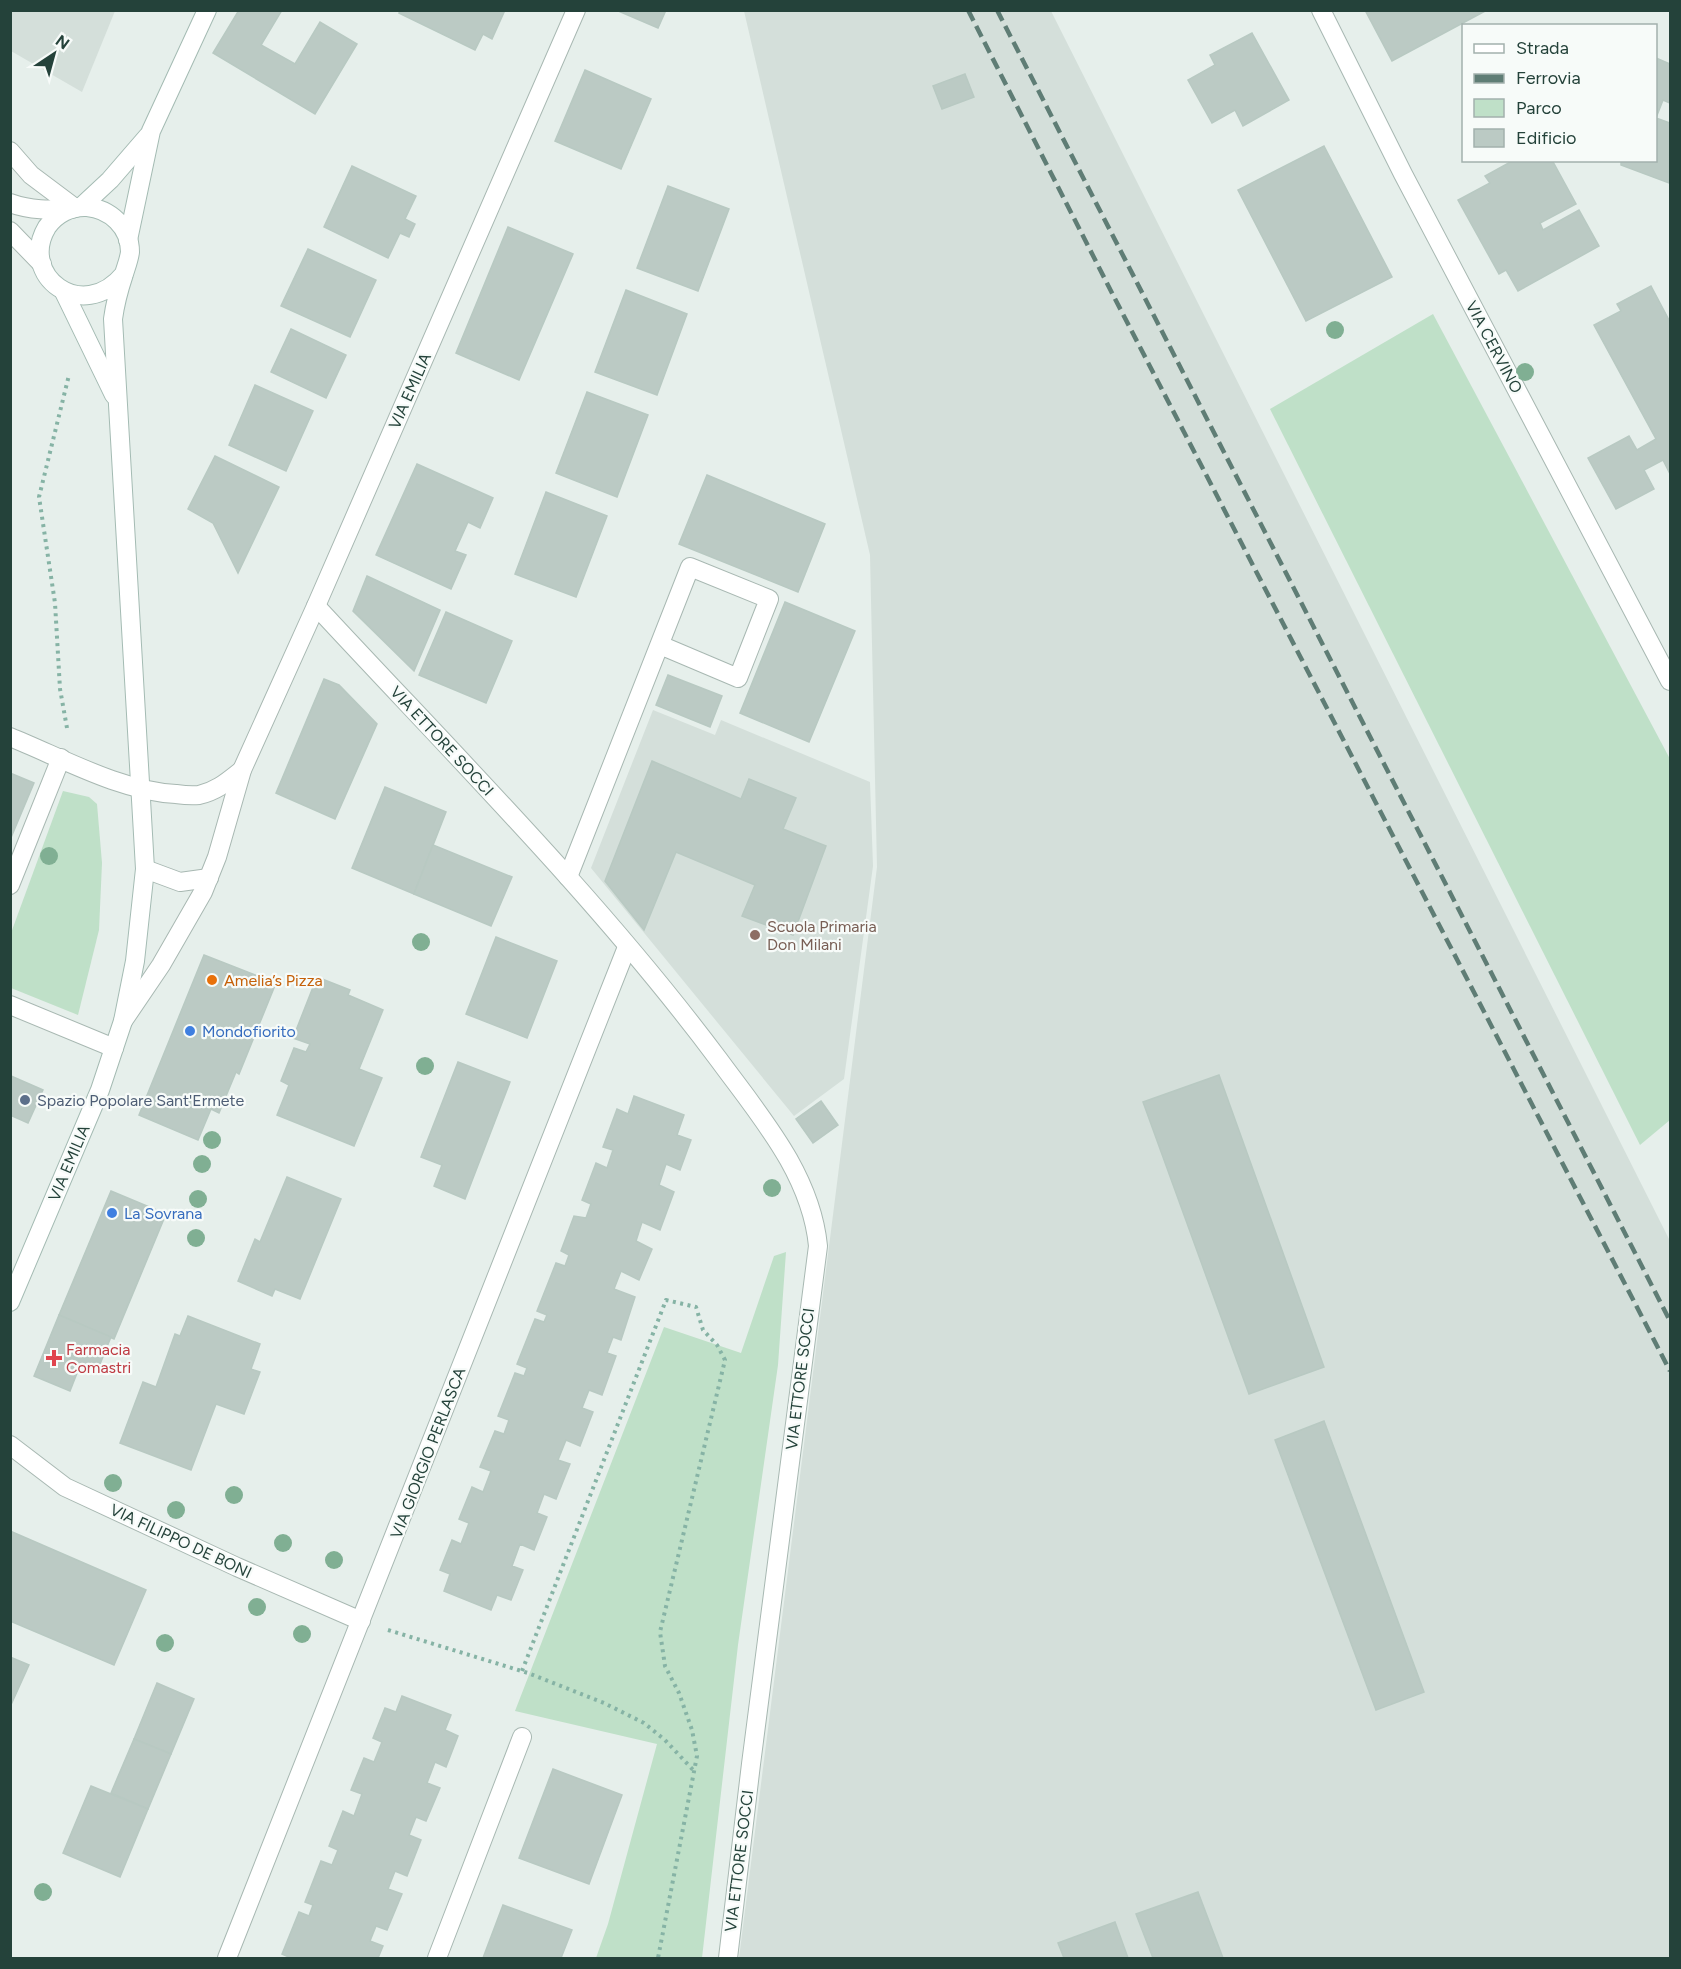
<svg xmlns="http://www.w3.org/2000/svg" width="1681" height="1969" font-family="Figtree,sans-serif">
	<style>
		.built { fill: #d4dfda }
		.green { fill: #bfe0c8 }
		.building { fill: #bbcac4; stroke: #b8c9c2; stroke-width: 1.5 }
		.lines { fill: none; stroke-linecap: round; stroke-linejoin: round }
		.service-casing { stroke: #a8b8b2; stroke-width: 20 }
		.minor-casing { stroke: #a8b8b2; stroke-width: 20 }
		.tertiary-casing { stroke: #a8b8b2; stroke-width: 20 }
		.secondary-casing { stroke: #a4bbb3; stroke-width: 20 }
		.path { stroke: #86b3a5; stroke-width: 4; stroke-dasharray: 3 4.5; stroke-linecap: butt }
		.service { stroke: #fff; stroke-width: 18 }
		.minor { stroke: #fff; stroke-width: 18 }
		.tertiary { stroke: #fff; stroke-width: 18 }
		.secondary { stroke: #fff; stroke-width: 18 }
		.rail { stroke: #5f7d75; stroke-width: 4.5; stroke-dasharray: 12 6; stroke-linecap: butt }
		.tree { fill: #80af93 }
		.education-dot { fill: #8d6e63; stroke: #f7fbf9; stroke-width: 2 }
		.food-dot { fill: #e8710a; stroke: #f7fbf9; stroke-width: 2 }
		.shop-dot { fill: #3f7fe0; stroke: #f7fbf9; stroke-width: 2 }
		.service-dot { fill: #5c6f8a; stroke: #f7fbf9; stroke-width: 2 }
		.health-dot { fill: #e0444e; stroke: #f7fbf9; stroke-width: 2 }
		.labels { text-anchor: middle; dominant-baseline: central; stroke-width: 4.5; stroke-linejoin: round; paint-order: stroke }
		.street-label { font-size: 16px; fill: #24423a; stroke: #f7fbf9 }
		.education-label { font-size: 16px; fill: #785e54; stroke: #f7fbf9; text-anchor: start }
		.food-label { font-size: 16px; fill: #c56008; stroke: #f7fbf9; text-anchor: start }
		.shop-label { font-size: 16px; fill: #366cbe; stroke: #f7fbf9; text-anchor: start }
		.service-label { font-size: 16px; fill: #4e5e75; stroke: #f7fbf9; text-anchor: start }
		.health-label { font-size: 16px; fill: #be3a42; stroke: #f7fbf9; text-anchor: start }
	</style>
	<rect width="100%" height="100%" fill="#e6efeb"/>
	<!-- built -->
	<g class="built">
		<polygon points="11,10 115,11 82,92 11,51"/>
		<polygon points="744,11 1051,11 1670,1241 1670,1958 739,1958 877,867 870,555"/>
		<polygon points="653,710 715,735 721,720 870,782 873,866 844,1079 794,1116 591,868"/>
	</g>
	<!-- green -->
	<g class="green">
		<polygon points="1433,314 1670,759 1670,1120 1640,1145 1270,409"/>
		<polygon points="63,791 89,797 97,804 102,863 99,930 78,1015 11,988 11,933"/>
		<polygon points="786,1252 778,1365 738,1645 702,1958 596,1958 608,1924 657,1744 515,1711 664,1327 741,1353 774,1256"/>
	</g>
	<!-- building -->
	<g class="building">
		<polygon points="239,10 282,10 261,45 295,64 320,22 357,44 315,114 213,53"/>
		<polygon points="400,10 505,10 492,39 483,34 475,50 399,13"/>
		<polygon points="616,10 666,10 658,28"/>
		<polygon points="1365,10 1487,10 1392,61"/>
		<polygon points="1252,33 1289,100 1243,126 1235,110 1212,123 1188,80 1215,65 1210,55"/>
		<polygon points="1656,58 1670,64 1670,103 1663,100 1656,118 1670,123 1669,183 1621,165 1621,160 1656,160"/>
		<polygon points="585,70 651,99 621,169 555,141"/>
		<polygon points="965,74 974,97 942,109 933,86"/>
		<polygon points="1324,146 1392,277 1306,321 1238,190"/>
		<polygon points="1514,160 1552,160 1576,204 1540,223 1543,230 1579,210 1599,246 1518,291 1506,270 1499,274 1458,200 1490,183 1485,176"/>
		<polygon points="352,166 416,196 405,219 415,224 409,237 400,233 388,258 324,227"/>
		<polygon points="668,186 729,209 698,291 637,268"/>
		<polygon points="508,227 573,254 519,380 456,353"/>
		<polygon points="308,249 376,280 350,337 281,306"/>
		<polygon points="1651,286 1670,322 1670,474 1663,460 1644,470 1654,489 1616,509 1588,458 1629,436 1637,450 1656,439 1594,325 1621,311 1617,304"/>
		<polygon points="626,290 687,314 657,395 595,372"/>
		<polygon points="291,329 346,355 326,398 271,372"/>
		<polygon points="255,385 313,411 286,471 229,445"/>
		<polygon points="587,392 648,415 617,497 556,473"/>
		<polygon points="215,456 279,487 238,573 213,523 188,509"/>
		<polygon points="417,464 493,498 480,528 468,522 455,551 466,555 451,589 376,555"/>
		<polygon points="707,475 825,524 798,592 679,544"/>
		<polygon points="546,492 607,516 576,597 515,574"/>
		<polygon points="367,576 440,610 414,671 353,611"/>
		<polygon points="785,602 855,631 809,742 740,713"/>
		<polygon points="446,612 512,641 486,703 419,675"/>
		<polygon points="668,675 722,696 710,727 656,705"/>
		<polygon points="324,679 339,685 377,724 335,819 276,793"/>
		<polygon points="652,761 741,799 749,779 796,798 783,829 826,846 793,935 742,916 755,885 676,852 644,930 605,881"/>
		<polygon points="10,773 34,783 10,840"/>
		<polygon points="385,787 446,812 414,894 352,868"/>
		<polygon points="433,845 512,877 491,926 414,894"/>
		<polygon points="496,937 557,961 527,1038 466,1014"/>
		<polygon points="204,955 276,983 239,1074 236,1072 219,1113 211,1109 198,1140 139,1115"/>
		<polygon points="317,977 350,990 348,995 383,1010 359,1069 382,1078 354,1146 277,1115 289,1085 281,1081 294,1048 306,1052 310,1044 293,1038"/>
		<polygon points="458,1062 510,1082 465,1199 434,1186 442,1165 421,1157"/>
		<polygon points="1219,1075 1324,1367 1249,1394 1143,1102"/>
		<polygon points="11,1076 43,1090 28,1123 10,1115"/>
		<polygon points="634,1096 684,1115 677,1135 691,1140 680,1170 666,1164 659,1185 674,1192 660,1230 642,1222 636,1241 652,1249 639,1280 621,1271 614,1289 635,1297 621,1340 613,1337 607,1353 616,1356 602,1395 589,1390 582,1408 593,1412 580,1446 566,1440 558,1460 570,1464 556,1499 544,1494 537,1513 547,1517 534,1550 520,1544 512,1566 523,1570 511,1600 497,1595 491,1610 444,1591 450,1574 440,1570 452,1540 461,1544 469,1523 459,1519 472,1487 483,1492 491,1471 480,1467 495,1431 504,1434 509,1420 498,1416 515,1373 524,1376 527,1368 517,1364 535,1319 544,1322 547,1315 537,1311 556,1263 565,1266 569,1255 561,1251 574,1216 586,1218 591,1204 582,1200 596,1163 607,1168 613,1150 603,1147 617,1109 628,1114"/>
		<polygon points="821,1101 838,1125 813,1143 796,1119"/>
		<polygon points="287,1177 341,1199 300,1299 275,1289 272,1296 238,1281 255,1239 260,1242"/>
		<polygon points="111,1191 166,1214 114,1339 59,1315"/>
		<polygon points="59,1315 111,1337 98,1369 81,1363 70,1391 34,1376"/>
		<polygon points="188,1316 260,1344 251,1369 260,1372 244,1414 216,1404 191,1470 120,1443 143,1382 156,1387 175,1334 180,1336"/>
		<polygon points="1324,1421 1424,1692 1376,1710 1275,1440"/>
		<polygon points="10,1531 146,1590 114,1665 10,1621"/>
		<polygon points="10,1657 29,1665 10,1707"/>
		<polygon points="157,1683 194,1699 171,1754 134,1739"/>
		<polygon points="402,1696 451,1715 445,1730 458,1736 446,1767 435,1762 427,1783 440,1788 426,1821 416,1817 409,1835 421,1840 407,1876 395,1871 388,1889 402,1894 387,1930 376,1926 370,1941 383,1946 378,1958 291,1958 282,1954 299,1912 309,1916 313,1905 305,1902 321,1861 332,1865 338,1850 329,1846 343,1811 354,1816 362,1794 351,1790 364,1758 374,1762 382,1742 373,1738 385,1708 396,1712"/>
		<polygon points="134,1739 171,1754 148,1809 111,1793"/>
		<polygon points="553,1769 622,1795 589,1884 519,1858"/>
		<polygon points="91,1786 148,1809 120,1877 63,1853"/>
		<polygon points="1198,1892 1223,1958 1153,1958 1136,1914"/>
		<polygon points="503,1905 572,1930 561,1958 483,1958"/>
		<polygon points="1115,1922 1128,1958 1064,1958 1058,1943"/>
	</g>
	<g class="lines">
		<!-- service casing -->
		<g class="service-casing">
			<g id="service">
				<polyline points="10,151 31,175 75,208"/>
				<polyline points="568,877 690,567 769,599 738,678 660,645"/>
			</g>
		</g>
		<!-- minor casing -->
		<g class="minor-casing">
			<g id="minor">
				<polyline points="1321,10 1403,174 1670,681"/>
				<path d="M 316,606 C 453,754 598,898 719,1060 C 760,1116 811,1174 818,1246 L 751,1764 L 728,1958"/>
				<path d="M 10,737 C 62,758 120,791 176,794 C 183,795 191,796 199,795 C 217,791 228,781 242,770"/>
				<polyline points="145,869 180,882 209,878"/>
				<polyline points="10,885 61,758"/>
				<polyline points="10,1005 114,1048"/>
				<polyline points="123,1021 161,965 203,892 217,857 242,770 316,606 576,10"/>
				<polyline points="10,1445 65,1487 237,1567 361,1621"/>
				<polyline points="227,1958 627,947"/>
				<polyline points="437,1958 522,1737"/>
			</g>
		</g>
		<!-- tertiary casing -->
		<g class="tertiary-casing">
			<g id="tertiary">
				<path d="M 10,203 C 32,211 50,210 72,209"/>
				<polyline points="10,231 42,264"/>
			</g>
		</g>
		<!-- secondary casing -->
		<g class="secondary-casing">
			<g id="secondary">
				<polyline points="81,207 110,180 148,136"/>
				<polyline points="128,240 151,131 207,10"/>
				<polyline points="64,292 114,395"/>
				<path d="M 10,1302 L 100,1090 L 123,1021 L 135,961 L 145,869 L 143,834 L 113,319 C 115,304 119,289 124,274 C 126,267 129,260 130,252 C 130,227 110,209 87,207 C 71,206 56,214 47,227 C 18,275 82,325 124,274"/>
			</g>
		</g>
		<!-- path -->
		<g class="path">
			<polyline points="67,728 60,689 55,603 39,497 69,375"/>
			<polyline points="388,1630 528,1673 604,1703 644,1723 665,1740 694,1771"/>
			<polyline points="522,1671 666,1300 696,1307 703,1330 717,1345 725,1360 660,1632 665,1666 679,1693 692,1730 697,1756 658,1958"/>
		</g>
		<!-- service -->
		<use href="#service" class="service"/>
		<!-- minor -->
		<use href="#minor" class="minor"/>
		<!-- tertiary -->
		<use href="#tertiary" class="tertiary"/>
		<!-- secondary -->
		<use href="#secondary" class="secondary"/>
		<!-- rail -->
		<g class="rail">
			<polyline points="968,10 1112,293 1670,1371"/>
			<polyline points="997,10 1670,1321"/>
		</g>
	</g>
	<!-- trees -->
	<g class="tree">
		<circle cx="1335" cy="330" r="9"/>
		<circle cx="1525" cy="372" r="9"/>
		<circle cx="49" cy="856" r="9"/>
		<circle cx="421" cy="942" r="9"/>
		<circle cx="425" cy="1066" r="9"/>
		<circle cx="212" cy="1140" r="9"/>
		<circle cx="202" cy="1164" r="9"/>
		<circle cx="772" cy="1188" r="9"/>
		<circle cx="198" cy="1199" r="9"/>
		<circle cx="196" cy="1238" r="9"/>
		<circle cx="113" cy="1483" r="9"/>
		<circle cx="234" cy="1495" r="9"/>
		<circle cx="176" cy="1510" r="9"/>
		<circle cx="283" cy="1543" r="9"/>
		<circle cx="334" cy="1560" r="9"/>
		<circle cx="257" cy="1607" r="9"/>
		<circle cx="302" cy="1634" r="9"/>
		<circle cx="165" cy="1643" r="9"/>
		<circle cx="43" cy="1892" r="9"/>
	</g>
	<!-- markers -->
	<circle class="education-dot" cx="755" cy="935" r="6"/>
	<circle class="food-dot" cx="212" cy="980" r="6"/>
	<g class="shop-dot">
		<circle cx="190" cy="1031" r="6"/>
		<circle cx="112" cy="1213" r="6"/>
	</g>
	<circle class="service-dot" cx="25" cy="1100" r="6"/>
	<path class="health-dot" d="M51 1349h6v6h6v6h-6v6h-6v-6h-6v-6h6z"/>
	<g class="labels">
		<!-- street labels -->
		<g class="street-label">
			<text transform="translate(1494 347) rotate(62)">VIA CERVINO</text>
			<text transform="translate(410 391) rotate(-66)">VIA EMILIA</text>
			<text transform="translate(442 741) rotate(47)">VIA ETTORE SOCCI</text>
			<text transform="translate(69 1163) rotate(-67)">VIA EMILIA</text>
			<text transform="translate(800 1379) rotate(-83)">VIA ETTORE SOCCI</text>
			<text transform="translate(428 1453) rotate(-69)">VIA GIORGIO PERLASCA</text>
			<text transform="translate(181 1541) rotate(25)">VIA FILIPPO DE BONI</text>
			<text transform="translate(739 1861) rotate(-83)">VIA ETTORE SOCCI</text>
		</g>
		<!-- education labels -->
		<g class="education-label">
			<text x="767" y="926">Scuola Primaria<tspan x="767" dy="18">Don Milani</tspan></text>
		</g>
		<!-- food labels -->
		<g class="food-label">
			<text x="224" y="980">Amelia’s Pizza</text>
		</g>
		<!-- shop labels -->
		<g class="shop-label">
			<text x="202" y="1031">Mondofiorito</text>
			<text x="124" y="1213">La Sovrana</text>
		</g>
		<!-- service labels -->
		<g class="service-label">
			<text x="37" y="1100">Spazio Popolare Sant'Ermete</text>
		</g>
		<!-- health labels -->
		<g class="health-label">
			<text x="66" y="1349">Farmacia<tspan x="66" dy="18">Comastri</tspan></text>
		</g>
	</g>
	<!-- border -->
	<rect width="1681" height="1969" fill="none" stroke="#24423a" stroke-width="24"/>
	<!-- legend -->
	<rect x="1462" y="24" width="195" height="138" fill="#f7fbf9" stroke="#a3b1ad" stroke-width="1.5"/>
	<rect x="1474" y="44" width="30" height="9" fill="#ffffff" stroke="#a3b1ad" stroke-width="1.5"/>
	<text x="1516" y="54" font-size="18" fill="#24423a">Strada</text>
	<rect x="1474" y="74" width="30" height="9" fill="#5f7d75" stroke="#a3b1ad" stroke-width="1.5"/>
	<text x="1516" y="84" font-size="18" fill="#24423a">Ferrovia</text>
	<rect x="1474" y="99" width="30" height="18" fill="#bfe0c8" stroke="#a3b1ad" stroke-width="1.5"/>
	<text x="1516" y="114" font-size="18" fill="#24423a">Parco</text>
	<rect x="1474" y="129" width="30" height="18" fill="#bbcac4" stroke="#a3b1ad" stroke-width="1.5"/>
	<text x="1516" y="144" font-size="18" fill="#24423a">Edificio</text>
	<!-- north arrow -->
	<g transform="translate(54 54) rotate(36)" stroke="#f7fbf9" stroke-width="4.5" paint-order="stroke">
	<path d="M0-4.5L10 22L0 15L-10 22Z" fill="#24423a"/>
	<text y="-9" font-size="16" font-weight="bold" text-anchor="middle" fill="#24423a">N</text>
	</g>
</svg>
